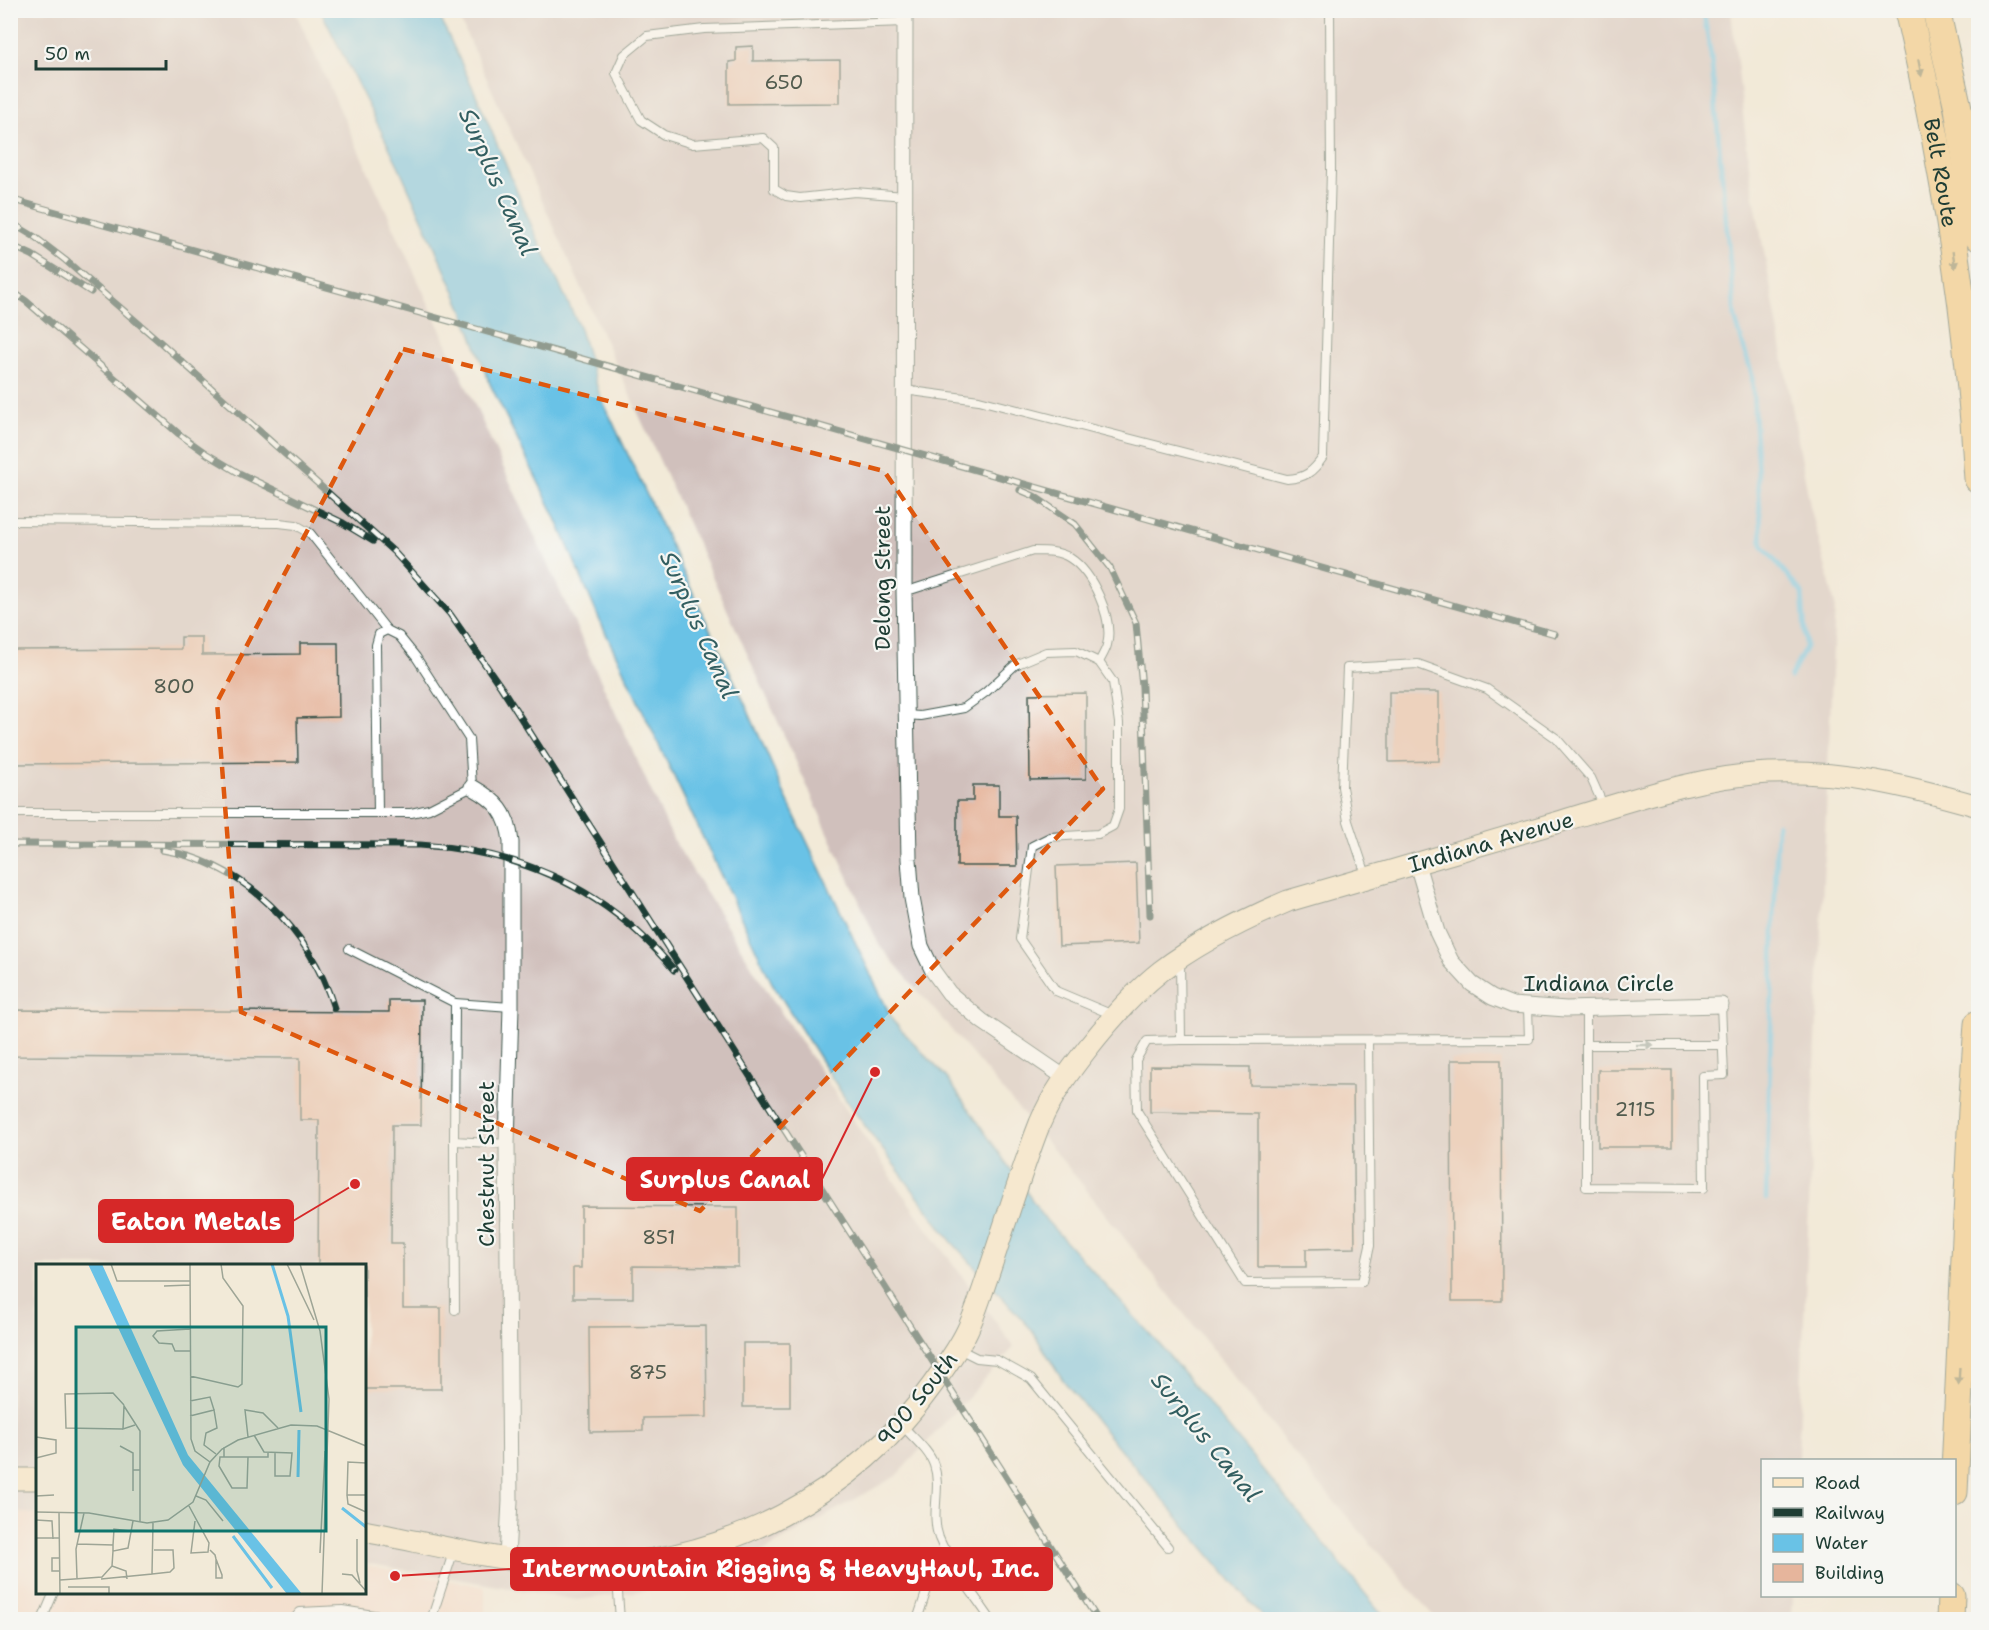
<svg xmlns="http://www.w3.org/2000/svg" width="1989" height="1630" font-family="'Shantell Sans',sans-serif">
	<style>
		.built { fill: #f4d3c0 }
		.industrial { fill: #d0c0bc }
		.water { fill: #69c2e6; stroke: #44808d; stroke-width: 1.5 }
		.lines { fill: none; stroke-linecap: round; stroke-linejoin: round }
		.stream { stroke: #69c2e6; stroke-width: 5 }
		.building { fill: #e6b59c }
		.lane-casing { stroke: #3f574d; stroke-width: 10 }
		.street-casing { stroke: #3f574d; stroke-width: 17 }
		.secondary-casing { stroke: #3f574d; stroke-width: 23 }
		.highway-casing { stroke: #3f574d; stroke-width: 29 }
		.lane { stroke: #fff; stroke-width: 8 }
		.street { stroke: #fff; stroke-width: 15 }
		.secondary { stroke: #fbe6c3; stroke-width: 21 }
		.highway { stroke: #f4c16a; stroke-width: 27 }
		.rail-casing { stroke: #1f3d34; stroke-width: 7 }
		.rail { stroke: #f6f6f2; stroke-width: 4.5; stroke-dasharray: 14; stroke-linecap: butt }
		.oneway { fill: #7f784c }
		.oneway2 { fill: #8f9e9a }
		.marked { fill: none; stroke: #de580e; stroke-width: 4.5; stroke-dasharray: 12 8; stroke-linejoin: round }
		.labels { text-anchor: middle; dominant-baseline: central; stroke-width: 4.5; stroke-linejoin: round; paint-order: stroke }
		.number-label { font-size: 20px; fill: #515b4e }
		.street-label { font-size: 22px; fill: #1f3d34; stroke: #f6f6f2 }
		.water-label { font-size: 24px; font-style: italic; fill: #325e60; stroke: #f6f6f2 }
		.inset-river { fill: none; stroke: #69c2e6; stroke-width: 3 }
		.inset-road { fill: none; stroke: #9ea596; stroke-width: 1.5 }
		.view { fill: #0f766e; fill-opacity: 0.15; stroke: #0f766e; stroke-width: 3 }
		.inset-edge { fill: none; stroke: #1f3d34; stroke-width: 3 }
		.leader { fill: none; stroke: #d62828; stroke-width: 2 }
		.callout-dot { fill: #d62828; stroke: #f6f6f2; stroke-width: 2 }
		.callout { fill: #d62828; stroke: #d62828; stroke-width: 2 }
		.callout-label { font-size: 24px; text-anchor: middle; font-weight: bold; fill: #fff }
	</style>
	<rect width="100%" height="100%" fill="#f6f6f2"/>
	<filter id="ink" filterUnits="userSpaceOnUse"><feTurbulence type="fractalNoise" baseFrequency=".0167" numOctaves="2"/><feDisplacementMap in="SourceGraphic" scale="12" xChannelSelector="R" yChannelSelector="G"/><feConvolveMatrix kernelMatrix="1 2 1 2 8 2 1 2 1" color-interpolation-filters="sRGB"/></filter>
	<filter id="wash" filterUnits="userSpaceOnUse"><feTurbulence type="fractalNoise" baseFrequency=".008" numOctaves="4" result="noise"/><feDisplacementMap in="SourceGraphic" scale="24" xChannelSelector="R" yChannelSelector="G"/><feGaussianBlur stdDeviation="1.35" result="paint"/><feColorMatrix in="noise" values="0 0 0 0 0 0 0 0 0 0 0 0 0 0 0 0 0 1.4 0 .05"/><feComposite in="paint" operator="in"/></filter>
	<g filter="url(#wash)">
		<rect width="100%" height="100%" fill="#f2ead8"/>
		<!-- built -->
		<polygon class="built" points="11,1512 37,1513 38,1592 364,1592 365,1565 485,1587 485,1619 11,1620"/>
		<!-- industrial -->
		<g class="industrial">
			<polygon points="11,11 295,11 673,839 774,1002 913,1209 1014,1347 896,1476 709,1582 577,1600 365,1563 364,1266 38,1266 37,1514 11,1512"/>
			<polygon points="456,11 1731,11 1750,174 1810,506 1835,604 1798,1460 1762,1460 1762,1596 1792,1596 1791,1619 1436,1619 1312,1476 1073,1173 879,945"/>
		</g>
		<!-- water -->
		<polygon class="water" points="321,11 437,11 478,99 533,229 579,326 599,393 746,706 788,802 893,1021 947,1078 1046,1220 1161,1346 1386,1619 1264,1619 1104,1430 1063,1380 1031,1329 951,1241 848,1103 772,983 600,621 555,516 490,384 462,308 399,167"/>
		<g class="lines">
			<!-- stream -->
			<g class="stream">
				<polyline points="1703,10 1711,56 1735,318 1752,375 1762,545 1802,593 1806,647 1790,678"/>
				<polyline points="1766,1199 1777,824"/>
			</g>
		</g>
		<g id="blocks">
			<!-- building -->
			<g class="building">
				<polygon points="753,46 753,61 840,60 840,103 729,104 729,62 736,61 736,47"/>
				<polygon points="181,637 202,637 202,655 300,654 300,643 338,643 339,717 297,718 298,762 10,764 10,650 181,649"/>
				<polygon points="1389,692 1439,692 1439,761 1389,762"/>
				<polygon points="1086,693 1086,779 1030,780 1029,694"/>
				<polygon points="973,785 999,785 999,816 1016,816 1017,866 957,866 957,801 973,801"/>
				<polygon points="1136,863 1139,943 1059,946 1056,866"/>
				<polygon points="389,1000 422,1000 421,1125 392,1125 391,1243 403,1243 403,1308 441,1308 441,1389 364,1389 364,1266 318,1266 319,1120 300,1120 300,1058 10,1056 10,1010 389,1012"/>
				<polygon points="1451,1060 1501,1060 1502,1301 1452,1301"/>
				<polygon points="1150,1066 1250,1067 1250,1085 1353,1086 1355,1248 1306,1249 1306,1267 1258,1267 1258,1114 1150,1112"/>
				<rect x="1598" y="1070" width="74" height="77"/>
				<polygon points="581,1206 738,1207 738,1267 633,1266 633,1298 573,1298 573,1268 581,1268"/>
				<polygon points="706,1326 707,1417 643,1418 643,1431 590,1432 589,1327"/>
				<rect x="743" y="1343" width="47" height="64"/>
			</g>
		</g>
	</g>
	<g filter="url(#ink)">
		<use href="#blocks" fill-opacity="0" stroke="#3f574d" stroke-width="1.5"/>
		<g class="lines">
			<!-- lane casing -->
			<g class="lane-casing">
				<g id="lane">
					<polyline points="905,196 855,192 800,198 786,196 774,189 774,148 763,138 693,144 664,135 641,120 616,73 624,55 647,36 704,29 905,22"/>
					<path d="M 904,390 L 979,400 L 1287,479 C 1305,478 1313,472 1323,457 L 1331,171 L 1330,10"/>
					<polyline points="10,521 279,523 296,525 310,533 387,630"/>
					<path d="M 904,592 L 1033,551 C 1046,551 1059,551 1070,558 C 1092,572 1114,618 1107,645 C 1106,650 1102,656 1099,662"/>
					<polygon points="387,630 399,636 416,657 469,739 472,787 429,809 411,813 378,813 376,645 379,634"/>
					<polyline points="906,715 920,716 964,708 986,692 1015,665 1046,652 1076,651 1099,662 1113,682 1119,723 1119,809 1113,826 1098,834 1050,837 1032,846 1020,939 1056,991 1113,1015"/>
					<polyline points="10,813 378,813"/>
					<polyline points="1366,875 1348,821 1342,787 1347,668 1418,664 1487,689 1556,738 1591,778 1604,807"/>
					<polyline points="349,949 455,1003 454,1141 507,1144"/>
					<polyline points="1180,961 1181,1040 1529,1039 1528,1007"/>
					<polyline points="455,1003 511,1007"/>
					<polyline points="1586,1008 1586,1187 1704,1188 1703,1076 1724,1075 1721,1005"/>
					<polyline points="1181,1040 1147,1041 1136,1060 1137,1111 1245,1283 1362,1282 1370,1246 1368,1040"/>
					<polyline points="1586,1045 1723,1045"/>
					<polyline points="454,1141 455,1310"/>
					<polyline points="959,1349 977,1358 997,1360 1031,1379 1168,1547"/>
					<path d="M 902,1425 C 912,1437 929,1450 934,1465 C 942,1488 930,1514 939,1538 C 951,1567 973,1593 991,1620"/>
					<polyline points="616,1565 620,1620"/>
					<polyline points="42,1620 54,1592"/>
					<polyline points="293,1620 300,1612 342,1610 405,1620"/>
					<polyline points="431,1620 454,1550"/>
					<polyline points="917,1620 937,1559 946,1550"/>
				</g>
			</g>
			<!-- street casing -->
			<g class="street-casing">
				<g id="street">
					<polyline points="905,10 904,592 909,859 912,898 921,946 933,971 949,993 982,1021 1064,1077"/>
					<path d="M 472,787 C 497,801 508,813 511,842 L 511,1007 L 507,1144 L 510,1501 L 507,1558"/>
					<polyline points="1417,864 1437,932 1451,961 1472,984 1492,997 1512,1005 1566,1009 1721,1005"/>
				</g>
			</g>
			<!-- secondary casing -->
			<g class="secondary-casing">
				<g id="secondary">
					<polyline points="10,1479 38,1479"/>
					<path d="M 364,1531 C 438,1545 513,1566 589,1565 C 724,1563 855,1494 933,1384 C 945,1367 958,1350 967,1331 C 976,1312 982,1292 989,1272 C 1006,1222 1021,1171 1040,1123 C 1052,1095 1069,1072 1087,1049 C 1109,1021 1133,993 1161,971 C 1199,942 1244,920 1288,901 C 1379,874 1471,848 1562,821 C 1629,801 1699,776 1769,773 C 1843,770 1908,786 1978,806"/>
				</g>
			</g>
			<!-- highway casing -->
			<g class="highway-casing">
				<g id="highway">
					<path id="s1" d="M 1908,10 C 1944,163 1969,322 1978,479"/>
					<polyline points="1936,10 1958,108 1978,237"/>
					<polyline points="1954,1492 1972,1110 1978,1024"/>
					<polyline points="1950,1620 1951,1596"/>
				</g>
			</g>
			<!-- lane -->
			<use href="#lane" class="lane"/>
			<!-- street -->
			<use href="#street" class="street"/>
			<!-- secondary -->
			<use href="#secondary" class="secondary"/>
			<!-- highway -->
			<use href="#highway" class="highway"/>
			<!-- rail casing -->
			<g class="rail-casing">
				<g id="rail">
					<polyline points="10,199 459,324 1555,634"/>
					<polyline points="10,222 35,237 65,260 160,342 394,552 450,614 501,687 1098,1620"/>
					<polyline points="10,245 32,255 91,292"/>
					<polyline points="10,290 26,301 179,434 207,454 239,473 343,523 373,541"/>
					<polyline points="1020,490 1034,496 1075,524 1110,568 1136,623 1142,687 1150,915"/>
					<path d="M 10,844 L 420,845 C 523,851 608,890 674,970"/>
					<path d="M 162,850 C 244,863 310,930 334,1008"/>
				</g>
			</g>
			<!-- rail -->
			<use href="#rail" class="rail"/>
		</g>
		<!-- one-way arrows -->
		<defs><path id="oneway-solid" d="M-6-.8H1V-3.2L6.5 0L1 3.2V.8H-6Z" transform="scale(1.5)"/></defs>
		<g class="oneway">
			<use href="#oneway-solid" transform="translate(1920 68) rotate(79)"/>
			<use href="#oneway-solid" transform="translate(1954 260) rotate(81)"/>
			<use href="#oneway-solid" transform="translate(1959 1376) rotate(93)"/>
		</g>
		<use class="oneway2" href="#oneway-solid" transform="translate(1645 1045)"/>
	</g>
	<!-- marked area -->
	<path d="M0 0H1989V1630H0ZM 403,349 L 884,471 L 1103,789 L 700,1211 L 241,1012 L 217,702 Z" fill="#f2ead8" fill-opacity=".55" fill-rule="evenodd"/>
	<path class="marked" d="M 403,349 L 884,471 L 1103,789 L 700,1211 L 241,1012 L 217,702 Z"/>
	<g class="labels">
		<!-- number labels -->
		<g class="number-label">
			<text x="784" y="82">650</text>
			<text x="174" y="686">800</text>
			<text x="1635" y="1109">2115</text>
			<text x="659" y="1237">851</text>
			<text x="648" y="1372">875</text>
		</g>
		<!-- street labels -->
		<g class="street-label">
			<text stroke="none"><textPath href="#s1" startOffset="166">Belt Route</textPath></text>
			<text transform="translate(882 578) rotate(-90)">Delong Street</text>
			<text transform="translate(1491 842) rotate(-16)">Indiana Avenue</text>
			<text x="1599" y="983">Indiana Circle</text>
			<text transform="translate(486 1164) rotate(-90)">Chestnut Street</text>
			<text transform="translate(917 1399) rotate(-51)">900 South</text>
		</g>
		<!-- water labels -->
		<g class="water-label">
			<text transform="translate(498 182) rotate(66)">Surplus Canal</text>
			<text transform="translate(699 625) rotate(66)">Surplus Canal</text>
			<text transform="translate(1206 1437) rotate(51)">Surplus Canal</text>
		</g>
	</g>
	<!-- overview -->
	<g transform="translate(36 1264)">
		<rect width="330" height="330" fill="#f2ead8"/>
		<path d="M 52,0 L 66,0 L 152,191 L 266,330 L 251,330 L 147,201 Z" fill="#69c2e6"/>
		<path class="inset-river" d="M 236,0 L 252,52 L 265,148M 262,213 L 263,166M 306,244 L 330,263M 197,272 L 236,324"/>
		<path class="inset-road" d="M 75,0 L 81,17 L 154,17M 154,0 L 155,175 L 159,187 L 174,198M 251,0 L 278,56M 264,0 L 284,67 L 293,135 L 286,330M 128,22 L 154,21M 154,87 L 139,87 L 136,80 L 123,79 L 117,72 L 121,67 L 154,65M 154,112 L 202,123 L 206,120 L 207,42 L 187,14 L 185,0M 154,137 L 174,133 L 178,146M 154,152 L 178,146 L 181,164 L 170,169 L 168,181 L 180,190M 99,161 L 87,165 L 88,142 L 104,167 L 104,258M 87,165 L 30,164 L 29,130 L 77,129 L 88,141M 218,171 L 228,188 L 256,189 L 254,212 L 239,212 L 239,189M 0,173 L 20,176 L 20,189 L 0,194M 212,173 L 209,146 L 227,149 L 242,164M 84,182 L 97,189 L 97,206 L 104,206M 188,183 L 188,193 L 232,193 L 232,189M 188,193 L 184,193 L 183,202 L 196,224 L 211,224 L 212,193M 330,199 L 312,198 L 311,231 L 330,231M 97,206 L 97,227M 311,231 L 312,240 L 330,248M 0,232 L 18,231M 160,232 L 170,236 L 187,257M 153,242 L 173,279 L 172,288 L 155,289 L 159,257M 0,248 L 53,249 L 111,259 L 132,256 L 157,238 L 174,198 L 186,185 L 202,176 L 255,161 L 281,162 L 330,182M 23,248 L 24,330M 0,256 L 16,257 L 17,275M 0,274 L 24,274M 321,275 L 321,307 L 324,319M 41,280 L 77,281 L 77,287M 77,281 L 78,265 L 94,267M 174,286 L 179,291 L 180,295 L 186,311 L 186,314 L 180,314 L 180,295M 284,289 L 289,187M 76,302 L 90,307 L 91,315M 23,307 L 16,307 L 16,294 L 24,294M 116,310 L 134,308 L 138,304 L 137,286 L 118,286M 306,310 L 316,311 L 330,327M 41,314 L 40,285 L 48,249M 65,315 L 116,310 L 117,259M 24,316 L 66,313 L 76,302 L 77,287 L 92,284 L 97,257M 32,323 L 73,323 L 73,330"/>
		<path class="view" d="M 40,63 L 290,63 L 290,267 L 40,267 Z"/>
		<rect width="330" height="330" class="inset-edge"/>
	</g>
	<!-- callouts -->
	<path class="leader" d="M875 1072L822 1179M355 1184L293 1221M395 1576L511 1569"/>
	<g class="callout-dot">
		<circle cx="875" cy="1072" r="6"/>
		<circle cx="355" cy="1184" r="6"/>
		<circle cx="395" cy="1576" r="6"/>
	</g>
	<g class="callout">
		<rect x="627" y="1158" width="195" height="42" rx="6"/>
		<rect x="99" y="1200" width="194" height="42" rx="6"/>
		<rect x="511" y="1548" width="541" height="42" rx="6"/>
	</g>
	<g class="callout-label">
		<text x="725" y="1188">Surplus Canal</text>
		<text x="196" y="1230">Eaton Metals</text>
		<text x="781" y="1577">Intermountain Rigging &amp; HeavyHaul, Inc.</text>
	</g>
	<!-- margin -->
	<rect width="1989" height="1630" fill="none" stroke="#f6f6f2" stroke-width="36"/>
	<!-- legend -->
	<rect x="1761" y="1459" width="195" height="138" fill="#f6f6f2" stroke="#a0aca6" stroke-width="1.5"/>
	<rect x="1773" y="1478" width="30" height="9" fill="#fbe6c3" stroke="#a0aca6" stroke-width="1.5"/>
	<text x="1815" y="1489" font-size="18" fill="#1f3d34">Road</text>
	<rect x="1773" y="1508" width="30" height="9" fill="#1f3d34" stroke="#a0aca6" stroke-width="1.5"/>
	<text x="1815" y="1519" font-size="18" fill="#1f3d34">Railway</text>
	<rect x="1773" y="1534" width="30" height="18" fill="#69c2e6" stroke="#a0aca6" stroke-width="1.5"/>
	<text x="1815" y="1549" font-size="18" fill="#1f3d34">Water</text>
	<rect x="1773" y="1564" width="30" height="18" fill="#e6b59c" stroke="#a0aca6" stroke-width="1.5"/>
	<text x="1815" y="1579" font-size="18" fill="#1f3d34">Building</text>
	<!-- scale -->
	<path d="M36 60v9h130v-9" fill="none" stroke="#1f3d34" stroke-width="3"/>
	<text x="45" y="60" font-size="18" fill="#1f3d34" stroke="#f6f6f2" stroke-width="4.5" paint-order="stroke">50 m</text>
</svg>
